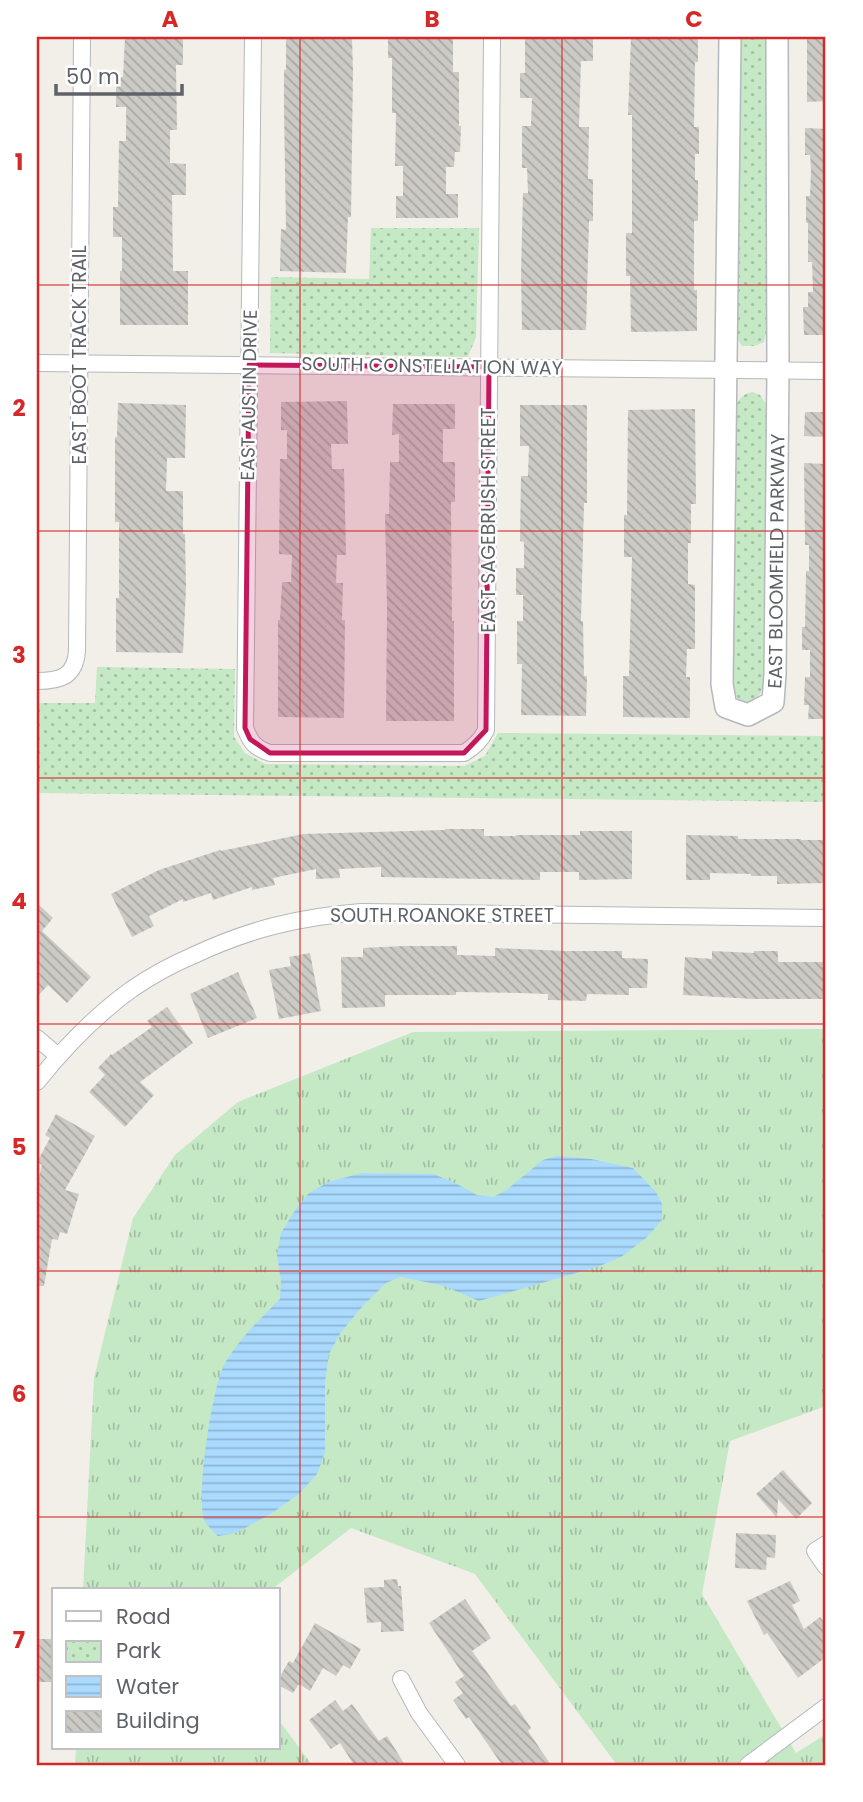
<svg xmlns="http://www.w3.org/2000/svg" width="863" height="1802" font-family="Poppins,sans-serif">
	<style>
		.grass { fill: url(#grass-tufts) }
		.park { fill: url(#park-dots) }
		.water { fill: url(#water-rules) }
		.building { fill: url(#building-back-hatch) }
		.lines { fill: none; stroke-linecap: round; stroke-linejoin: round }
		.minor-casing { stroke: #b5b8bc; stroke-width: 18 }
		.tertiary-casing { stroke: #b5b8bc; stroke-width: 24 }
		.minor { stroke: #fff; stroke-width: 16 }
		.tertiary { stroke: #fff; stroke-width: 21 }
		.marked { fill: #c2185b; fill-opacity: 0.2; stroke: #c2185b; stroke-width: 5; stroke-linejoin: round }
		.grid { fill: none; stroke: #d62828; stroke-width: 2; stroke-opacity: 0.55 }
		.labels { text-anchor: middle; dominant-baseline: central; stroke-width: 5; stroke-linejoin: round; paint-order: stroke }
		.street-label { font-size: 19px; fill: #5f6368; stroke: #fff }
		.neatline { fill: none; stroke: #d62828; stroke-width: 2.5 }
		.grid-label { font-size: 23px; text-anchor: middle; font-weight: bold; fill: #d62828 }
	</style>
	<defs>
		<pattern id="grass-tufts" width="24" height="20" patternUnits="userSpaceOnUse" patternTransform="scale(1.75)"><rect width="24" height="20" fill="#c5e8c5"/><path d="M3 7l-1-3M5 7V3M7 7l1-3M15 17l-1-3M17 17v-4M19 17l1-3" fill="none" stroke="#a3c0a4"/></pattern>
		<pattern id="park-dots" width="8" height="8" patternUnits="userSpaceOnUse" patternTransform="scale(1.75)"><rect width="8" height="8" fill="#c5e8c5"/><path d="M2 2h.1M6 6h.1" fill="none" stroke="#a3c0a4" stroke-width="1.8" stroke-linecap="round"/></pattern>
		<pattern id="water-rules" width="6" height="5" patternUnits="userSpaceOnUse" patternTransform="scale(1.75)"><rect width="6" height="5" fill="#aadaff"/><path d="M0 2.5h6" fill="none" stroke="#8eb4d2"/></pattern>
		<pattern id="building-back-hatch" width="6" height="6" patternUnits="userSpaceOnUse" patternTransform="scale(1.75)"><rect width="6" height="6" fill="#cccac5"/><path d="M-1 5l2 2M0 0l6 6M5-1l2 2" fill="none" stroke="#a9a8a4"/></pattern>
	</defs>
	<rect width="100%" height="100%" fill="#f1efe8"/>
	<!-- grass -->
	<g class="grass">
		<polygon points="826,1029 826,1406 730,1441 702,1594 796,1753 826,1734 826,1765 617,1765 475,1574 351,1528 271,1590 83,1590 94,1378 133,1218 175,1155 238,1102 413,1032"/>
		<polygon points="278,1719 312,1765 75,1765 76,1748 278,1748"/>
	</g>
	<!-- park -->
	<g class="park">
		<polygon points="739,37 770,37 766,333 764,342 755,346 742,346 735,335"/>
		<polygon points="371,228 479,228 476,337 468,357 270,353 271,277 369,279"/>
		<path d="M 753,392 L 760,395 L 766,404 L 763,686 C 761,697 749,708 738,698 C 735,696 734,692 731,688 L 736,406 C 740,397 743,394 753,392 Z"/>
		<polygon points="97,667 235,669 234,737 245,753 265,764 464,766 485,756 498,733 826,736 826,802 37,793 37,703 95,703"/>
	</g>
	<!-- water -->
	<path class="water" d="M 557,1156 L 591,1159 L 633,1168 L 656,1192 L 662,1204 L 662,1220 L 646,1238 L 621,1257 L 597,1267 L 479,1301 L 444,1286 L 416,1280 L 400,1277 L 386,1283 L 362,1307 L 341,1332 L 329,1354 L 325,1382 L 325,1452 L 317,1474 L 299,1494 L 272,1513 L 236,1533 L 218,1536 C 214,1532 207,1526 204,1520 C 196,1496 212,1388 224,1365 C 238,1340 260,1319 280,1299 L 281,1281 L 277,1255 L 281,1233 L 294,1212 L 308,1194 L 328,1182 L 362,1173 L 434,1174 L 459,1185 L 477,1195 L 493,1197 L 505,1191 L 543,1160 Z"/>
	<!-- building -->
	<g class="building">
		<polygon points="125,37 183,37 183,65 176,65 177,130 170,130 170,163 186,164 186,195 172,195 173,271 188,271 188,325 120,325 120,271 122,271 122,237 113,237 113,207 118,207 119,141 126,141 126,107 116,107 116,77 123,77"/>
		<polygon points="286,37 352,37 353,70 351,217 348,217 346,273 280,271 281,229 286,230 284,112 284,70 286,70"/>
		<polygon points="388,37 453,37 453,72 459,72 459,126 461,126 460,152 455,152 454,167 446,167 446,194 458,194 458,218 396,218 396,196 403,196 403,166 395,166 396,113 392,113 392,58 388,58"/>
		<polygon points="525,37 593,37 593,61 581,61 579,127 589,127 588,179 593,179 593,221 589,221 586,330 522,330 521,273 523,193 528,193 527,168 522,168 522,126 531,126 532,98 520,98 520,73 525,73"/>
		<polygon points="631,37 698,37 698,62 695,62 694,127 699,127 699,154 695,154 695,180 698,180 698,221 694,221 694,290 697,290 697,331 631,332 630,276 626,276 626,233 632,233 632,115 628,115"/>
		<polygon points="807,37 826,37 826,101 807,102"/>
		<polygon points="805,128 826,129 826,335 804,335 803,307 808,307 808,292 813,292 812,262 808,262 808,223 806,223 806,196 810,196 811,170 810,155 805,155"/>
		<polygon points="347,401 348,444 331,444 332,469 344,469 346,555 337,555 336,583 343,583 342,620 345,620 344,718 278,717 278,620 280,620 282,582 291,582 292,555 279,554 280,459 287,459 287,430 281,430 281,402"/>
		<polygon points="118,403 186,405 185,458 167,458 166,491 183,491 183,534 185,534 186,587 183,653 116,652 116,598 119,598 119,522 115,522 115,437 117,437"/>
		<polygon points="393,404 455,404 455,429 443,429 443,462 455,462 455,502 451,502 452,621 454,621 454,721 386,721 387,608 385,514 389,514 390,462 399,462 399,434 392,435"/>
		<polygon points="520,405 587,405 587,503 584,503 581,621 583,621 584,676 587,676 586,716 521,715 522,664 517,664 517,621 523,621 523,595 516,595 516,568 524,568 524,542 520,541 521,476 528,476 529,446 520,446"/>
		<polygon points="695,409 696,504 691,504 691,543 688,543 688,584 695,585 695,649 687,649 686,677 690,677 690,718 623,717 623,676 629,676 632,557 624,557 624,515 627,515 628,410"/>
		<polygon points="805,412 826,412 826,437 804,436"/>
		<polygon points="804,463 826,464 826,719 808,719 809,705 804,705 805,677 810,677 810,650 802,650 802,627 805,627 806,571 809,571 809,545 805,545"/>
		<polygon points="445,829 484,829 484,836 516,836 516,835 580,835 580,831 632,831 632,879 579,880 579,872 540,872 540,880 381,877 381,867 339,869 340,878 316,879 316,869 273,878 275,885 252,890 252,887 213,900 211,893 183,902 183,899 149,916 154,926 132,937 111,894 159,870 220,850 221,851 303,834 445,830"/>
		<polygon points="686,835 738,836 738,839 801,839 801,840 826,840 826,883 777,884 777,876 751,876 751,874 710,873 710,880 686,880"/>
		<polygon points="37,903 53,918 42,931 91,977 67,1003 48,985 37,997"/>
		<polygon points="403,946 457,946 457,955 495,956 495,948 565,951 622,951 622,958 648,959 647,988 629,988 629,995 587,994 586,1001 548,1000 548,994 518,993 456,992 456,995 385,995 385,1007 342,1008 341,957 363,957 363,948"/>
		<polygon points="712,951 754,953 754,951 778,951 778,962 826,962 826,999 753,999 683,995 685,957 712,959"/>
		<polygon points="310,953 321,1011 279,1019 269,970 291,966 289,957"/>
		<polygon points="238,972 257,1018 208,1038 190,994"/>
		<polygon points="167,1007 193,1043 140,1082 154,1095 125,1127 89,1092 105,1075 98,1068 111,1054 112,1055 152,1027 147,1021"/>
		<polygon points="56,1114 95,1136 65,1190 79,1194 67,1234 60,1232 58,1240 52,1239 44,1286 37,1286 37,1184 42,1165 37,1162 50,1138 45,1135"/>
		<polygon points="783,1470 812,1503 796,1519 778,1499 777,1518 756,1494"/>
		<polygon points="736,1533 776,1535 775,1558 767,1557 766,1570 735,1568"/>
		<polygon points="397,1579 398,1586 401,1586 404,1631 381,1632 381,1622 367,1623 364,1588 384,1587 384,1580"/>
		<polygon points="790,1581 800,1601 792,1605 804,1629 820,1617 826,1625 826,1657 798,1678 767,1633 764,1635 747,1601"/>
		<polygon points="465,1599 491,1638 472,1651 511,1706 515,1704 531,1728 528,1731 551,1765 502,1765 469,1717 466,1719 453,1700 463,1693 455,1682 464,1676 429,1623"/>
		<polygon points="315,1623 361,1649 350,1669 343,1665 336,1676 323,1668 310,1691 299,1684 293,1693 278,1685 278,1680 289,1661 293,1663"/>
		<rect x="37" y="1639" width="17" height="43"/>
		<polygon points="335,1700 343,1711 352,1704 379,1741 387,1736 405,1765 354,1765 340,1743 331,1749 309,1720"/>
	</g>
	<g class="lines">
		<!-- minor casing -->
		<g class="minor-casing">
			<g id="minor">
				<path d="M 253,37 L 245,728 C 251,743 255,748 270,753 L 464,753 C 474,747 481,741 486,730 L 492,37"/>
				<polyline points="37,363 826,371"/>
				<path d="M 37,681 C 60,681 75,677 77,651 L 82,37"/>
				<polyline points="37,1038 58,1056"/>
				<path d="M 37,1082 C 64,1048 96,1015 132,989 C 151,976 171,965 192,956 C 249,929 299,917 361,912 L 826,918"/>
				<polyline points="826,1544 815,1551 826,1567"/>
				<polyline points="401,1679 419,1713 457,1765"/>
				<polyline points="748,1765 826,1707"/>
			</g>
		</g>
		<!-- tertiary casing -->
		<g class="tertiary-casing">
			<g id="tertiary">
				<path id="s1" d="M 730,37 L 722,684 L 726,707 L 748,715 L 773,702 L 775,674 L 778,370 L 777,37"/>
			</g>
		</g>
		<!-- minor -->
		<use href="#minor" class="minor"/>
		<!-- tertiary -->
		<use href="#tertiary" class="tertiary"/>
	</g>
	<!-- marked area -->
	<path class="marked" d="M 249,365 L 489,367 L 486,730 L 464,753 L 270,753 L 250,739 L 245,728 Z"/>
	<!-- grid -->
	<path class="grid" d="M 300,37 L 300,1765M 562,37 L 562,1765M 37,285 L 826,285M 37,531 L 826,531M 37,778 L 826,778M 37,1024 L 826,1024M 37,1271 L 826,1271M 37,1517 L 826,1517"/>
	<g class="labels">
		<!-- street labels -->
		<g class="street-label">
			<text transform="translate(79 355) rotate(-90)">EAST BOOT TRACK TRAIL</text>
			<text transform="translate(432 366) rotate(1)">SOUTH CONSTELLATION WAY</text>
			<text transform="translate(249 395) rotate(-89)">EAST AUSTIN DRIVE</text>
			<text transform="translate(488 520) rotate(-90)">EAST SAGEBRUSH STREET</text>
			<text stroke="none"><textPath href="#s1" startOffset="863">EAST BLOOMFIELD PARKWAY</textPath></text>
			<text x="442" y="915">SOUTH ROANOKE STREET</text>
		</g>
	</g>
	<!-- border -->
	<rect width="863" height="1802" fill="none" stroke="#ffffff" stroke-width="77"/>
	<!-- legend -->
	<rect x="52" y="1588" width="228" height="161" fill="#ffffff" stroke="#bfc1c3" stroke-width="2"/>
	<rect x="66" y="1611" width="35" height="10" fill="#ffffff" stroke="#bfc1c3" stroke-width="2"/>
	<text x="116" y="1624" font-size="21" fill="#5f6368">Road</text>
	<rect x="66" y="1641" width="35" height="21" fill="url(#park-dots)" stroke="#bfc1c3" stroke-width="2"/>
	<text x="116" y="1658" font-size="21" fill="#5f6368">Park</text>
	<rect x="66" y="1676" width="35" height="21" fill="url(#water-rules)" stroke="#bfc1c3" stroke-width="2"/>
	<text x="116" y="1694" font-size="21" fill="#5f6368">Water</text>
	<rect x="66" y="1711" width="35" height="21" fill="url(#building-back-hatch)" stroke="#bfc1c3" stroke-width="2"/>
	<text x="116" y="1728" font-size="21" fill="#5f6368">Building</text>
	<!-- scale -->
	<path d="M56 84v10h126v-10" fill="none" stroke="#5f6368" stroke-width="3.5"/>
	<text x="66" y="84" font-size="21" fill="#5f6368" stroke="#ffffff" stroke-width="5" paint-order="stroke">50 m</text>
	<rect x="38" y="38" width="786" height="1726" class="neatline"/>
	<g class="grid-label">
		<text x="170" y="27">A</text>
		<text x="432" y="27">B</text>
		<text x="694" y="27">C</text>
		<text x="19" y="170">1</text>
		<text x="19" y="416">2</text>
		<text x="19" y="663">3</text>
		<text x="19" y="909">4</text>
		<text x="19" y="1155">5</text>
		<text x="19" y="1402">6</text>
		<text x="19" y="1648">7</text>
	</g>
</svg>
